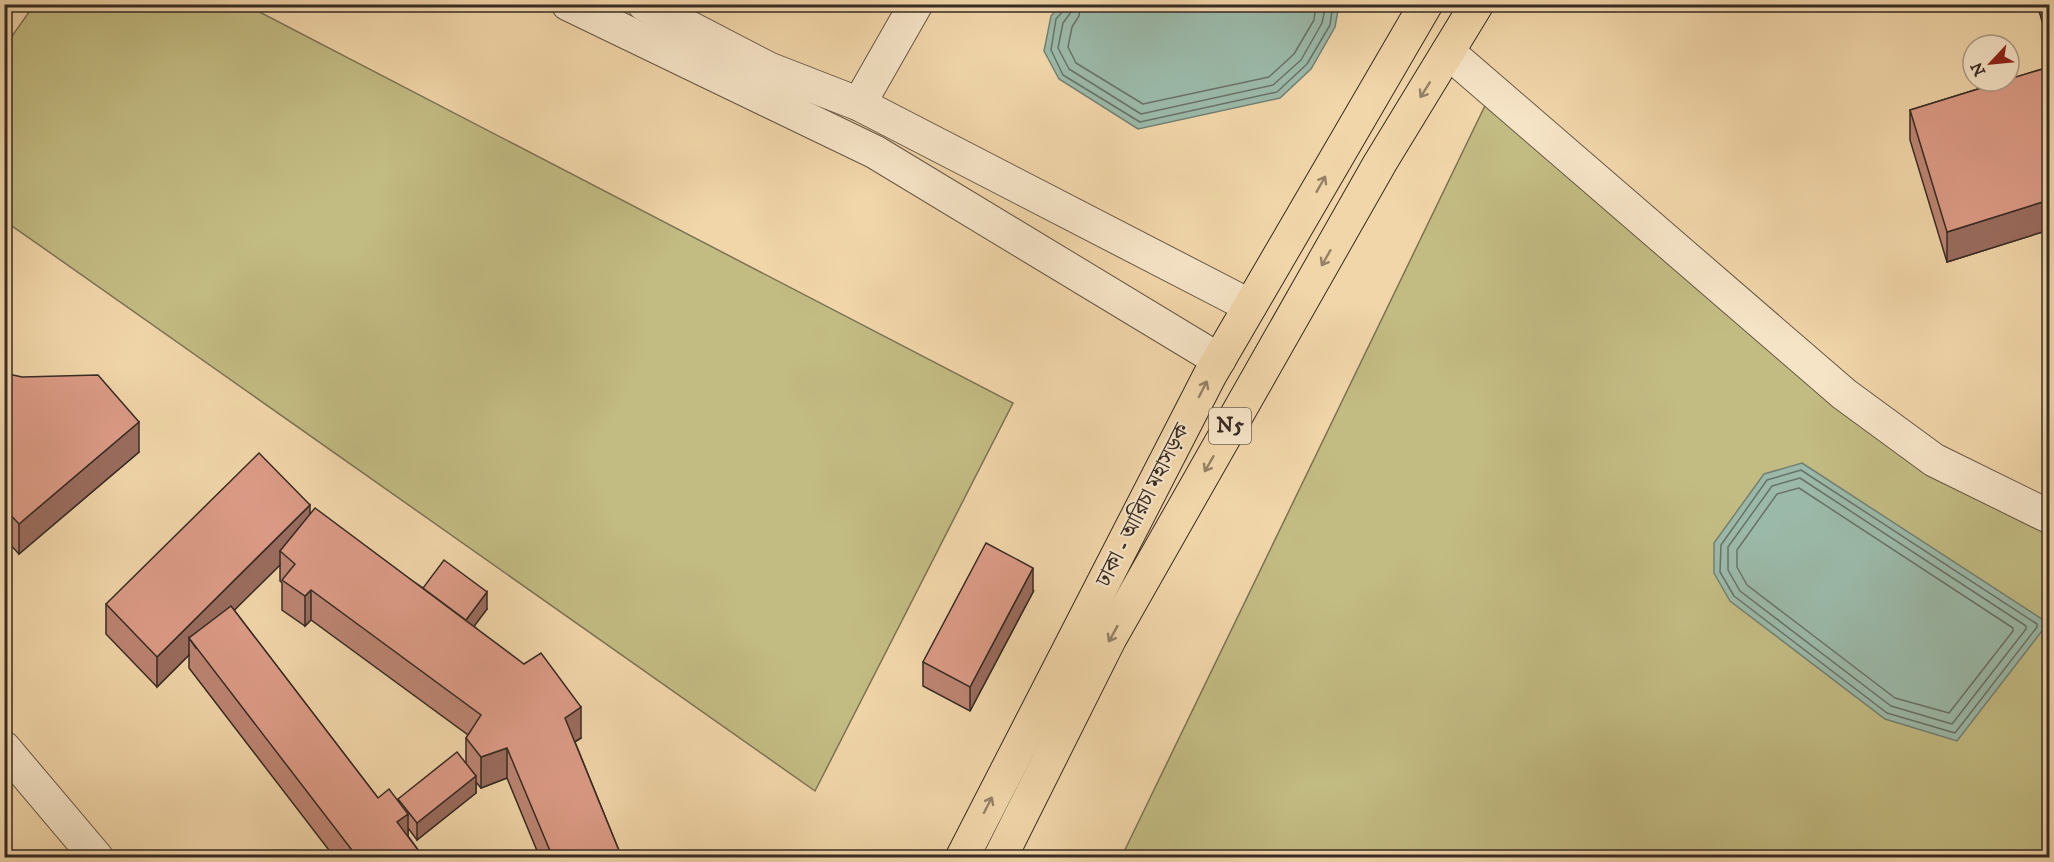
<svg xmlns="http://www.w3.org/2000/svg" width="2054" height="862" font-family="'IM FELL DW Pica','Noto Serif Bengali',serif">
	<style>
		.green { fill: #c2bb82; stroke: #7c7354; stroke-width: 1.5 }
		.water { fill: #9bb9a9; stroke: #738074; stroke-width: 1.5 }
		.lines { fill: none; stroke-linecap: round; stroke-linejoin: round }
		.shore { stroke: #697267; stroke-width: 1.5 }
		.minor-casing { stroke: #665646; stroke-width: 35 }
		.highway-casing { stroke: #372b25; stroke-width: 35 }
		.minor { stroke: #f6e4c7; stroke-width: 33 }
		.highway { stroke: #f1d6a9; stroke-width: 33 }
		.wall { fill: #bd8573; stroke: #372b25; stroke-width: 1.5; fill-rule: evenodd }
		.shaded-wall { fill: #9a6c5e; stroke: #372b25; stroke-width: 1.5 }
		.building { fill: #dc9b86; stroke: #372b25; stroke-width: 1.5 }
		.oneway { stroke: #948067 }
		.labels { text-anchor: middle; dominant-baseline: central; stroke-width: 4.5; stroke-linejoin: round; paint-order: stroke }
		.shield { fill: #f6e4c7; stroke: #706256; stroke-width: 1.5 }
		.shield-label { font-size: 21px; font-weight: bold; fill: #372b25 }
		.street-label { font-size: 22px; fill: #372b25; stroke: #f6e4c7 }
	</style>
	<rect width="100%" height="100%" fill="#f1d6a9"/>
	<filter id="stains"><feTurbulence type="fractalNoise" baseFrequency=".00333" numOctaves="4"/><feColorMatrix values="0 0 0 0 .2 0 0 0 0 .09 0 0 0 0 .02 0 0 0 .5 -.17"/></filter>
	<radialGradient id="worn" r=".72"><stop offset=".6" stop-color="#630" stop-opacity="0"/><stop offset="1" stop-color="#630" stop-opacity=".3"/></radialGradient>
	<!-- green -->
	<g class="green">
		<polygon points="34,5 246,5 1013,403 815,791 5,221 5,46"/>
		<polygon points="1496,83 1934,460 2049,509 2049,857 1121,858"/>
	</g>
	<!-- water -->
	<g class="water">
		<polygon points="1061,4 1339,4 1339,5 1335,27 1311,69 1280,98 1138,129 1059,79 1044,51 1051,16"/>
		<polygon points="1802,463 2048,623 1957,741 1885,719 1730,601 1714,573 1714,543 1764,474"/>
	</g>
	<g class="lines">
		<!-- shore -->
		<g class="shore">
			<polyline points="1065,4 1064,10 1056,19 1051,50 1063,75 1140,122 1277,92 1307,64 1330,25 1333,4"/>
			<polyline points="1072,4 1071,12 1063,23 1058,48 1069,69 1141,114 1273,85 1301,60 1322,23 1326,4"/>
			<polyline points="1081,4 1079,16 1072,27 1068,47 1076,63 1143,104 1269,77 1294,54 1314,20 1316,4"/>
			<polygon points="1801,470 2037,624 2037,627 1955,733 1887,713 1734,596 1720,572 1721,545 1767,480"/>
			<polygon points="1800,478 2026,626 2026,629 1952,724 1891,706 1740,591 1728,570 1728,547 1772,486"/>
			<polygon points="1799,488 2013,628 2013,631 1949,713 1895,698 1747,585 1737,567 1737,550 1777,494"/>
		</g>
		<!-- minor casing -->
		<g class="minor-casing">
			<g id="minor">
				<polyline points="568,4 875,152 1219,360"/>
				<polyline points="644,4 769,69 859,104 1250,306"/>
				<polyline points="1448,52 1844,394 1934,460 2050,517"/>
				<polyline points="859,104 916,4"/>
				<polyline points="4,748 97,858"/>
			</g>
		</g>
		<!-- highway casing -->
		<g class="highway-casing">
			<g id="highway">
				<polyline points="962,858 1210,375 1426,4"/>
				<polyline points="1000,858 1110,638 1380,163 1477,4"/>
			</g>
		</g>
		<!-- minor -->
		<use href="#minor" class="minor"/>
		<!-- highway -->
		<use href="#highway" class="highway"/>
	</g>
	<!-- wall -->
	<g class="wall">
		<polygon points="2037,4 2049,4 2049,45"/>
		<polygon points="2049,67 2049,230 1947,262 1910,140 1910,110"/>
		<polygon points="4,373 139,452 19,554 4,538"/>
		<path d="M 310,514 L 423,588 L 487,609 L 474,626 L 581,738 L 575,742 L 622,858 L 540,858 L 507,778 L 481,788 L 476,782 L 476,793 L 417,840 L 408,828 L 408,836 L 424,858 L 335,858 L 189,668 L 189,655 L 157,687 L 106,634 L 106,604 ZM 280,565 L 280,581 L 282,583 L 282,610 L 305,626 L 311,620 L 468,735 L 466,738 L 466,763 L 398,799 L 398,801 L 378,798 L 234,610 Z"/>
		<polygon points="1033,592 970,711 923,686 923,662"/>
	</g>
	<!-- shaded-wall -->
	<g class="shaded-wall">
		<polygon points="2049,200 2049,230 1947,262 1947,232"/>
		<polygon points="139,422 139,452 19,554 19,524"/>
		<polygon points="310,505 310,535 280,551 280,565 196,648 189,638 189,655 157,687 157,657"/>
		<polygon points="1033,568 1033,592 970,711 970,687"/>
		<polygon points="311,590 311,620 305,626 305,596"/>
		<polygon points="487,592 487,609 463,641 463,624"/>
		<polygon points="581,707 581,738 565,748 565,718"/>
		<polygon points="507,748 507,778 481,788 481,757"/>
		<polygon points="476,776 476,793 417,840 417,823"/>
		<polygon points="408,814 408,844 397,822"/>
	</g>
	<!-- building -->
	<g class="building">
		<polygon points="2046,4 2049,4 2049,15"/>
		<polygon points="2049,67 2049,200 1947,232 1910,110 2004,81 2009,81 2009,79"/>
		<polygon points="4,373 22,377 98,375 139,422 19,524 4,508"/>
		<polygon points="259,453 310,505 157,657 106,604"/>
		<polygon points="315,508 524,664 541,653 581,707 565,718 622,858 553,858 507,748 481,757 466,738 481,715 311,590 305,596 282,580 295,564 280,551"/>
		<polygon points="986,543 1033,568 970,687 923,662"/>
		<polygon points="444,560 487,592 466,620 423,588"/>
		<polygon points="231,606 378,798 389,789 408,814 397,822 424,858 358,858 189,638"/>
		<polygon points="457,752 476,776 417,823 398,799"/>
	</g>
	<!-- one-way arrows -->
	<defs><path id="oneway-shaft" d="M-6 0H5M1.5-3L5.5 0L1.5 3" fill="none" stroke-width="1.6" stroke-linecap="round" stroke-linejoin="round" transform="scale(1.5)"/></defs>
	<g class="oneway">
		<use href="#oneway-shaft" transform="translate(1425 90) rotate(122)"/>
		<use href="#oneway-shaft" transform="translate(1321 184) rotate(-60)"/>
		<use href="#oneway-shaft" transform="translate(1326 258) rotate(120)"/>
		<use href="#oneway-shaft" transform="translate(1203 389) rotate(-63)"/>
		<use href="#oneway-shaft" transform="translate(1209 464) rotate(120)"/>
		<use href="#oneway-shaft" transform="translate(1113 634) rotate(119)"/>
		<use href="#oneway-shaft" transform="translate(988 805) rotate(-63)"/>
	</g>
	<g class="labels">
		<!-- shield labels -->
		<rect class="shield" x="1209" y="408" width="42" height="36" rx="4.5"/>
		<g class="shield-label">
			<text x="1230" y="426">N5</text>
		</g>
		<!-- street labels -->
		<g class="street-label">
			<text transform="translate(1143 505) rotate(-63)">ঢাকা - আরিচা মহাসড়ক</text>
		</g>
	</g>
	<!-- margin -->
	<rect width="2054" height="862" fill="none" stroke="#f1d6a9" stroke-width="24"/>
	<rect x="6" y="6" width="2042" height="850" fill="none" stroke="#372b25" stroke-width="3"/>
	<rect x="12" y="12" width="2030" height="838" fill="none" stroke="#372b25" stroke-width="1.5"/>
	<!-- north arrow -->
	<g transform="translate(1991 63) rotate(244)"><circle r="28" fill="#f6e4c7" stroke="#aa9a86" stroke-width="1.5"/>
	<path d="M0-4.5L10 22L0 15L-10 22Z" fill="#8f2418"/>
	<text y="-9" font-size="16" font-weight="bold" text-anchor="middle" fill="#372b25">N</text>
	</g>
	<rect width="100%" height="100%" filter="url(#stains)"/>
	<rect width="100%" height="100%" fill="url(#worn)"/>
</svg>
